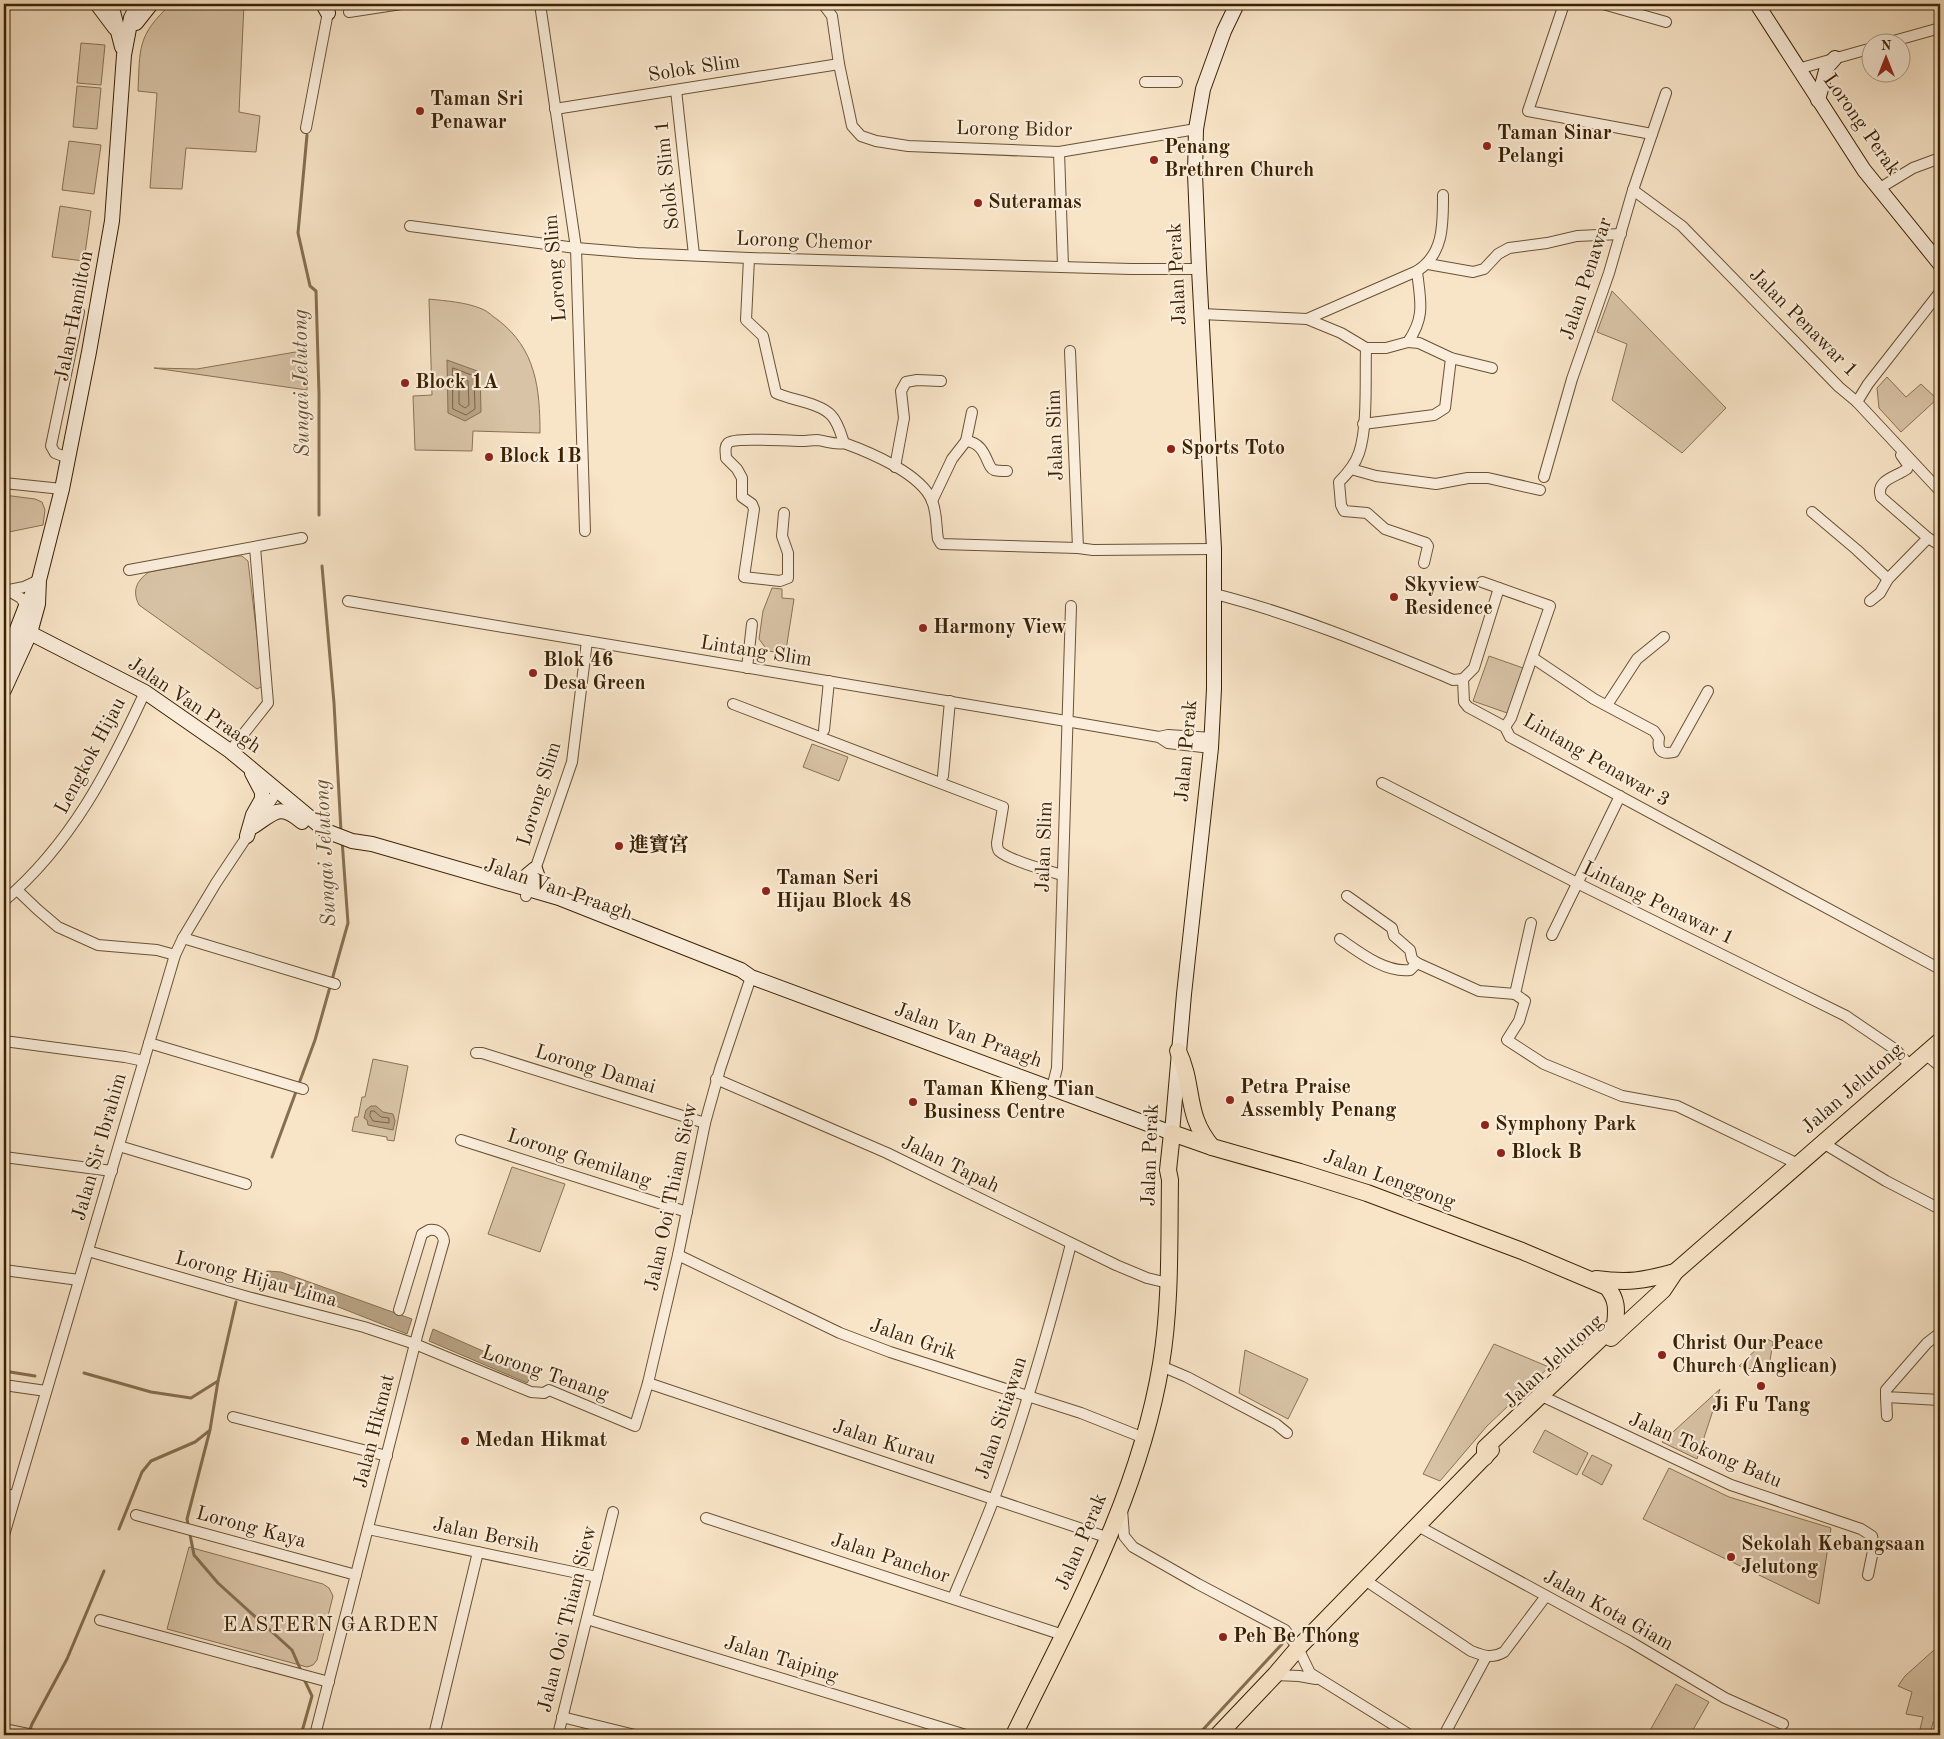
<svg xmlns="http://www.w3.org/2000/svg" width="1944" height="1739" font-family="'Old Standard TT','Noto Serif SC',serif">
	<style>
		.green { fill: #d8c3a6; stroke: #8a7254 }
		.water { fill: #b8a284; stroke: #866f50 }
		.lines { fill: none; stroke-linecap: round; stroke-linejoin: round }
		.shore { stroke: #7a6243; stroke-width: 1 }
		.stream { stroke: #866f50; stroke-width: 3 }
		.street-casing { stroke: #6a5233; stroke-width: 12 }
		.secondary-casing { stroke: #3b2202; stroke-width: 16 }
		.primary-casing { stroke: #3b2202; stroke-width: 18 }
		.street { stroke: #faeddb; stroke-width: 10 }
		.secondary { stroke: #faeddb; stroke-width: 14 }
		.primary { stroke: #f8e4c7; stroke-width: 16 }
		.poi-dot { fill: #8f2418; stroke: #faeddb; stroke-width: 2 }
		.labels { text-anchor: middle; dominant-baseline: central; stroke-width: 4.5; stroke-linejoin: round; paint-order: stroke }
		.street-label { font-size: 20px; fill: #3b2202; stroke: #faeddb }
		.poi-label { font-size: 20px; font-weight: bold; fill: #3b2202; stroke: #faeddb; text-anchor: start }
		.water-label { font-size: 21px; font-style: italic; fill: #674f30; stroke: #faeddb }
		.neighbourhood-label { font-size: 21px; letter-spacing: 1px; fill: #3b2202; stroke: #faeddb }
	</style>
	<rect width="100%" height="100%" fill="#f8e4c7"/>
	<filter id="stains"><feTurbulence type="fractalNoise" baseFrequency=".004" numOctaves="4"/><feColorMatrix values="0 0 0 0 .2 0 0 0 0 .09 0 0 0 0 .02 0 0 0 .5 -.17"/></filter>
	<radialGradient id="worn" r=".72"><stop offset=".6" stop-color="#630" stop-opacity="0"/><stop offset="1" stop-color="#630" stop-opacity=".3"/></radialGradient>
	<!-- green -->
	<g class="green">
		<path d="M 174,4 L 244,4 L 239,112 L 260,116 L 256,152 L 186,148 L 182,189 L 150,188 L 157,93 L 138,91 C 140,48 137,36 170,5 Z"/>
		<polygon points="81,43 105,45 101,85 77,83"/>
		<polygon points="77,86 101,88 97,129 73,127"/>
		<polygon points="69,141 101,145 94,194 62,190"/>
		<polygon points="60,206 91,211 84,261 52,257"/>
		<polygon points="1612,291 1726,408 1682,453 1612,400 1627,344 1597,332"/>
		<path d="M 429,299 C 446,301 466,302 482,309 C 488,311 493,317 498,320 C 536,349 540,389 540,433 L 473,431 L 472,451 L 415,450 L 413,396 L 432,395 Z"/>
		<polygon points="307,350 307,390 154,368 197,369"/>
		<polygon points="1887,377 1906,397 1921,384 1937,399 1901,432 1879,408 1877,388"/>
		<polygon points="4,495 35,499 42,502 45,510 43,525 4,533"/>
		<path d="M 236,556 L 242,556 L 248,561 L 263,686 L 257,689 L 139,605 C 132,591 136,581 149,572 Z"/>
		<polygon points="772,588 782,589 782,598 794,599 786,650 782,653 768,651 759,639 763,611"/>
		<polygon points="1489,656 1526,669 1510,714 1473,701"/>
		<polygon points="812,744 848,757 839,781 803,767"/>
		<polygon points="373,1059 408,1066 394,1141 387,1140 387,1137 352,1131 355,1117 358,1117 362,1097 365,1097"/>
		<polygon points="512,1167 565,1184 540,1252 488,1234"/>
		<polygon points="1767,1339 1773,1342 1768,1373 1739,1366"/>
		<polygon points="1494,1344 1549,1367 1487,1426 1440,1481 1423,1474"/>
		<polygon points="1245,1350 1308,1379 1288,1419 1239,1393"/>
		<polygon points="1720,1389 1697,1459 1662,1442"/>
		<polygon points="1545,1430 1588,1453 1577,1475 1533,1452"/>
		<polygon points="1592,1455 1612,1465 1602,1485 1582,1474"/>
		<polygon points="1669,1468 1729,1497 1831,1528 1819,1604 1643,1519"/>
		<polygon points="189,1547 323,1584 329,1588 333,1596 317,1660 313,1665 307,1667 167,1629"/>
		<polygon points="1934,1650 1940,1652 1940,1724 1933,1722 1930,1735 1925,1735 1926,1732 1920,1729 1923,1717 1906,1714 1912,1692 1898,1686 1905,1676"/>
		<polygon points="1676,1684 1709,1702 1690,1735 1650,1735 1648,1734"/>
	</g>
	<!-- water -->
	<g class="water">
		<polygon points="447,360 480,372 481,412 465,421 448,413"/>
		<polygon points="371,1106 376,1106 383,1112 393,1114 395,1121 393,1130 368,1125 367,1120 364,1118 366,1110"/>
		<polygon points="267,1271 281,1272 312,1283 412,1319 407,1334 280,1284 263,1283"/>
		<polygon points="433,1329 533,1373 527,1383 429,1341"/>
	</g>
	<g class="lines">
		<!-- shore -->
		<g class="shore">
			<polygon points="453,368 474,376 475,409 466,415 453,409"/>
			<polygon points="460,377 468,381 469,405 465,408 459,404 459,379"/>
			<polygon points="371,1111 374,1111 381,1117 389,1118 389,1123 373,1121 370,1116"/>
		</g>
		<!-- stream -->
		<g class="stream">
			<polyline points="307,135 298,233 310,286 316,291 319,394 319,515"/>
			<polyline points="322,566 334,703 341,831"/>
			<polyline points="272,1157 315,1040 348,923 342,840"/>
			<polyline points="236,1302 218,1381 210,1430 187,1519 194,1555 218,1583 292,1650 302,1673"/>
			<polyline points="4,1371 35,1376"/>
			<polyline points="84,1373 151,1392 191,1398 218,1381"/>
			<polyline points="119,1529 142,1472 151,1461 195,1442 209,1431"/>
			<polyline points="29,1732 32,1724 67,1659 104,1571"/>
			<polyline points="301,1735 312,1696 304,1679"/>
			<polyline points="1198,1735 1282,1644"/>
		</g>
		<!-- street casing -->
		<g class="street-casing">
			<g id="street">
				<polyline points="540,4 576,248 585,531"/>
				<polyline points="823,4 832,16 839,64 852,126 861,136 876,141 908,146 1059,152 1196,129"/>
				<polyline points="1564,4 1528,111 1652,134"/>
				<polyline points="1603,4 1666,22"/>
				<polyline points="349,12 401,4"/>
				<polyline points="1890,42 1940,28"/>
				<polyline points="1798,69 1872,48"/>
				<polyline points="1145,82 1177,82"/>
				<polyline points="676,90 694,255"/>
				<polyline points="555,109 839,64"/>
				<polyline points="306,128 329,7"/>
				<polyline points="1059,152 1063,266"/>
				<polyline points="1880,188 1913,168 1940,158"/>
				<polyline points="1633,190 1682,226 1839,387 1857,402 1940,491"/>
				<polyline points="410,226 576,248 637,253 749,258 1131,269 1199,269"/>
				<path d="M 749,258 L 746,320 L 763,336 L 776,393 C 791,400 820,403 831,415 C 838,422 841,434 844,443 C 869,452 922,474 932,501 C 937,512 936,528 938,539 L 941,544 L 1078,548 L 1093,550 L 1214,549"/>
				<polyline points="1428,264 1473,272 1484,269 1498,254 1509,248 1547,243 1577,236 1621,234"/>
				<path d="M 1201,314 L 1307,319 L 1341,333 L 1366,348 L 1386,348 L 1408,342 C 1426,316 1420,300 1417,271"/>
				<path d="M 1307,319 L 1417,271 C 1444,254 1443,224 1443,195"/>
				<polyline points="1408,342 1419,343 1451,358 1492,368"/>
				<path d="M 1366,348 C 1365,377 1368,427 1359,453 C 1355,465 1348,473 1339,482 L 1341,505 L 1344,511 L 1367,513 L 1385,529 L 1426,543 L 1428,546 L 1424,563"/>
				<polyline points="1070,351 1078,548"/>
				<polyline points="1857,402 1868,384 1940,292"/>
				<polyline points="1363,424 1434,415 1445,408 1451,358"/>
				<path d="M 966,441 C 987,443 986,467 994,470 C 997,471 1003,471 1007,471"/>
				<path d="M 1901,455 L 1908,465 L 1907,469 C 1896,477 1875,480 1881,497 L 1928,538 L 1940,545"/>
				<polyline points="68,458 55,453 51,446 79,312"/>
				<polyline points="895,467 904,418 901,391 906,382 917,380 941,381"/>
				<polyline points="1351,469 1376,476 1436,484 1468,478 1488,478 1540,490"/>
				<polyline points="1544,477 1572,379 1609,273 1633,190 1666,93"/>
				<polyline points="4,483 62,489"/>
				<polyline points="932,501 952,459 966,441 972,412"/>
				<polyline points="1812,512 1857,550 1888,579"/>
				<path d="M 784,513 L 782,536 L 788,553 L 788,578 L 780,581 L 744,577 L 754,509 L 752,504 L 742,497 L 742,478 L 737,469 L 726,458 C 726,452 724,447 728,443 C 734,437 790,441 801,441 C 807,441 812,440 817,440 C 827,441 834,445 844,443"/>
				<polyline points="129,570 302,538"/>
				<polyline points="1482,582 1550,606 1511,718 1505,727"/>
				<polyline points="4,591 24,587 39,580"/>
				<polyline points="9,591 21,598 26,606"/>
				<path d="M 1215,594 C 1293,614 1369,645 1444,676 L 1453,680 L 1463,679 L 1464,702 L 1468,707 L 1505,727 L 1510,737 L 1940,969"/>
				<polyline points="348,601 1066,721 1159,737 1168,743 1211,748"/>
				<polyline points="1870,601 1880,593 1888,579 1928,538"/>
				<path d="M 1533,658 L 1594,699 L 1654,731 L 1659,738 C 1657,750 1661,755 1674,752 L 1708,691"/>
				<polyline points="747,668 752,624"/>
				<polyline points="1463,679 1474,668 1499,588"/>
				<path d="M 733,704 L 1003,807 L 997,843 C 997,846 997,848 999,851 C 1008,860 1048,871 1062,875"/>
				<polyline points="1607,705 1637,659 1664,637"/>
				<polyline points="824,730 829,681"/>
				<polyline points="1159,737 1168,735 1212,738"/>
				<polyline points="230,751 268,703 255,547"/>
				<polyline points="943,776 950,701"/>
				<polyline points="1382,783 1577,883 1846,1016 1896,1050 1911,1067"/>
				<polyline points="17,890 38,910 58,927 98,945 157,950 175,955"/>
				<polyline points="526,896 572,762 587,641"/>
				<polyline points="1347,896 1392,928 1394,936 1410,950 1412,959 1417,963"/>
				<path d="M 4,901 C 71,844 109,770 145,692"/>
				<polyline points="1531,923 1515,994 1525,1001 1519,1021 1507,1040 1544,1064 1622,1096 1677,1106 1798,1164"/>
				<polyline points="1552,935 1620,796"/>
				<polyline points="183,938 335,984"/>
				<path d="M 1340,939 C 1359,952 1385,973 1410,970 L 1417,963 L 1479,991 L 1515,994"/>
				<polyline points="4,1041 125,1057 144,1061"/>
				<polyline points="149,1043 303,1089"/>
				<polyline points="476,1053 482,1053 705,1123"/>
				<polyline points="1925,1054 1940,1066"/>
				<polyline points="716,1079 887,1153 1116,1265 1147,1278 1168,1283"/>
				<polyline points="1052,1088 1057,1068 1071,606"/>
				<polyline points="461,1140 687,1212"/>
				<polyline points="1823,1143 1886,1181 1940,1209"/>
				<polyline points="119,1146 246,1184"/>
				<polyline points="4,1157 112,1171"/>
				<polyline points="88,1251 248,1297 364,1327 415,1344 531,1392 544,1393 549,1390 635,1426 648,1383 678,1255 705,1123 720,1069 751,977"/>
				<polyline points="678,1255 840,1333 890,1352 1081,1413 1144,1438"/>
				<polyline points="4,1270 79,1280"/>
				<polyline points="1940,1333 1927,1343 1886,1390 1886,1397 1940,1400"/>
				<polyline points="1161,1366 1187,1377 1276,1424 1287,1433"/>
				<polyline points="648,1383 1109,1538"/>
				<polyline points="4,1385 46,1391"/>
				<polyline points="1886,1397 1887,1416"/>
				<polyline points="1546,1398 1731,1485 1861,1529 1872,1536 1874,1546 1868,1575"/>
				<polyline points="233,1417 387,1456"/>
				<polyline points="4,1494 15,1496"/>
				<polyline points="1122,1509 1124,1536 1133,1547 1198,1584 1285,1630 1298,1648 1310,1673 1410,1735"/>
				<polyline points="136,1515 356,1575"/>
				<polyline points="706,1518 1063,1635"/>
				<polyline points="1418,1526 1629,1641 1725,1698 1783,1724"/>
				<polyline points="368,1529 597,1577"/>
				<polyline points="4,1535 175,955 183,938 216,883 278,790"/>
				<path d="M 1365,1580 L 1471,1651 C 1484,1656 1492,1659 1504,1652 L 1546,1596"/>
				<path d="M 953,1598 C 967,1564 982,1531 995,1496 C 1025,1413 1049,1329 1071,1244"/>
				<polyline points="587,1619 966,1735"/>
				<polyline points="100,1620 329,1682"/>
				<polyline points="1275,1675 1299,1676 1316,1679"/>
				<polyline points="562,1717 635,1735"/>
				<polyline points="4,1729 33,1735"/>
				<path d="M 315,1735 L 417,1336 L 444,1241 C 443,1233 437,1229 429,1230 L 422,1234 L 399,1310"/>
				<polyline points="434,1735 478,1552"/>
				<polyline points="558,1735 613,1512"/>
				<polyline points="1444,1735 1486,1657"/>
			</g>
		</g>
		<!-- secondary casing -->
		<g class="secondary-casing">
			<g id="secondary">
				<polyline points="97,4 115,28"/>
				<polyline points="111,4 122,47"/>
				<polyline points="323,4 328,13"/>
				<polyline points="1757,4 1864,170 1940,264"/>
				<polyline points="136,23 151,4"/>
				<polyline points="1818,100 1827,67 1835,58"/>
				<polyline points="30,633 145,692 230,751 326,831 352,841 372,844 559,898 741,970 751,977 1172,1133 1184,994 1211,748 1214,689 1214,549 1199,269 1195,174 1196,129 1203,89 1224,31 1237,4"/>
				<polyline points="4,663 26,606 37,585"/>
				<polyline points="4,690 30,633 38,604 39,580 62,489 89,352 112,221 124,55 131,18 138,4"/>
				<path d="M 254,826 C 275,812 280,803 302,822"/>
				<polyline points="247,836 253,815 262,799 262,792 252,773"/>
				<polyline points="509,883 523,879 535,869 541,886 550,895"/>
			</g>
		</g>
		<!-- primary casing -->
		<g class="primary-casing">
			<g id="primary">
				<path d="M 1178,1051 C 1195,1087 1184,1114 1212,1147"/>
				<path d="M 1596,1279 C 1628,1283 1643,1281 1675,1272"/>
				<polyline points="1611,1338 1663,1290 1675,1272 1940,1041"/>
				<path d="M 1014,1735 C 1072,1616 1139,1497 1161,1364 C 1171,1304 1169,1241 1170,1180 L 1168,1170 L 1172,1133 L 1212,1147 L 1300,1172 L 1367,1193 L 1522,1251 L 1607,1287 C 1617,1299 1617,1309 1615,1325 L 1485,1448 L 1485,1457"/>
				<polyline points="1218,1735 1275,1675 1298,1648 1491,1450"/>
			</g>
		</g>
		<!-- street -->
		<use href="#street" class="street"/>
		<!-- secondary -->
		<use href="#secondary" class="secondary"/>
		<!-- primary -->
		<use href="#primary" class="primary"/>
	</g>
	<!-- markers -->
	<g class="poi-dot">
		<circle cx="420" cy="111" r="5"/>
		<circle cx="1487" cy="146" r="5"/>
		<circle cx="1154" cy="160" r="5"/>
		<circle cx="978" cy="203" r="5"/>
		<circle cx="405" cy="383" r="5"/>
		<circle cx="1171" cy="449" r="5"/>
		<circle cx="489" cy="457" r="5"/>
		<circle cx="1394" cy="597" r="5"/>
		<circle cx="923" cy="628" r="5"/>
		<circle cx="533" cy="673" r="5"/>
		<circle cx="619" cy="846" r="5"/>
		<circle cx="766" cy="891" r="5"/>
		<circle cx="1230" cy="1100" r="5"/>
		<circle cx="913" cy="1102" r="5"/>
		<circle cx="1485" cy="1125" r="5"/>
		<circle cx="1501" cy="1153" r="5"/>
		<circle cx="1662" cy="1355" r="5"/>
		<circle cx="1761" cy="1386" r="5"/>
		<circle cx="465" cy="1441" r="5"/>
		<circle cx="1731" cy="1557" r="5"/>
		<circle cx="1223" cy="1637" r="5"/>
	</g>
	<g class="labels">
		<!-- street labels -->
		<g class="street-label">
			<text transform="translate(694 69) rotate(-9)">Solok Slim</text>
			<text transform="translate(1861 125) rotate(55)">Lorong Perak</text>
			<text transform="translate(1014 130) rotate(1)">Lorong Bidor</text>
			<text transform="translate(668 175) rotate(-96)">Solok Slim 1</text>
			<text transform="translate(804 242) rotate(2)">Lorong Chemor</text>
			<text transform="translate(556 268) rotate(-95)">Lorong Slim</text>
			<text transform="translate(1178 274) rotate(-93)">Jalan Perak</text>
			<text transform="translate(1587 279) rotate(-72)">Jalan Penawar</text>
			<text transform="translate(75 316) rotate(-79)">Jalan Hamilton</text>
			<text transform="translate(1803 323) rotate(45)">Jalan Penawar 1</text>
			<text transform="translate(1056 435) rotate(-92)">Jalan Slim</text>
			<text transform="translate(756 652) rotate(9)">Lintang Slim</text>
			<text transform="translate(194 706) rotate(34)">Jalan Van Praagh</text>
			<text transform="translate(1187 751) rotate(-85)">Jalan Perak</text>
			<text transform="translate(91 756) rotate(-62)">Lengkok Hijau</text>
			<text transform="translate(1596 761) rotate(30)">Lintang Penawar 3</text>
			<text transform="translate(540 794) rotate(-73)">Lorong Slim</text>
			<text transform="translate(1045 847) rotate(-88)">Jalan Slim</text>
			<text transform="translate(558 890) rotate(19)">Jalan Van Praagh</text>
			<text transform="translate(1658 904) rotate(26)">Lintang Penawar 1</text>
			<text transform="translate(968 1036) rotate(20)">Jalan Van Praagh</text>
			<text transform="translate(595 1070) rotate(17)">Lorong Damai</text>
			<text transform="translate(1853 1089) rotate(-41)">Jalan Jelutong</text>
			<text transform="translate(100 1147) rotate(-74)">Jalan Sir Ibrahim</text>
			<text transform="translate(1151 1155) rotate(-88)">Jalan Perak</text>
			<text transform="translate(579 1159) rotate(18)">Lorong Gemilang</text>
			<text transform="translate(950 1165) rotate(26)">Jalan Tapah</text>
			<text transform="translate(1389 1180) rotate(20)">Jalan Lenggong</text>
			<text transform="translate(672 1197) rotate(-78)">Jalan Ooi Thiam Siew</text>
			<text transform="translate(256 1280) rotate(15)">Lorong Hijau Lima</text>
			<text transform="translate(913 1340) rotate(19)">Jalan Grik</text>
			<text transform="translate(1554 1362) rotate(-43)">Jalan Jelutong</text>
			<text transform="translate(545 1374) rotate(19)">Lorong Tenang</text>
			<text transform="translate(1002 1418) rotate(-72)">Jalan Sitiawan</text>
			<text transform="translate(375 1431) rotate(-76)">Jalan Hikmat</text>
			<text transform="translate(884 1443) rotate(18)">Jalan Kurau</text>
			<text transform="translate(1705 1451) rotate(23)">Jalan Tokong Batu</text>
			<text transform="translate(251 1528) rotate(15)">Lorong Kaya</text>
			<text transform="translate(486 1536) rotate(12)">Jalan Bersih</text>
			<text transform="translate(1082 1542) rotate(-67)">Jalan Perak</text>
			<text transform="translate(890 1559) rotate(18)">Jalan Panchor</text>
			<text transform="translate(1608 1611) rotate(29)">Jalan Kota Giam</text>
			<text transform="translate(568 1619) rotate(-76)">Jalan Ooi Thiam Siew</text>
			<text transform="translate(781 1660) rotate(17)">Jalan Taiping</text>
		</g>
		<!-- poi labels -->
		<g class="poi-label">
			<text x="430" y="100">Taman Sri<tspan x="430" dy="23">Penawar</tspan></text>
			<text x="1497" y="134">Taman Sinar<tspan x="1497" dy="23">Pelangi</tspan></text>
			<text x="1164" y="148">Penang<tspan x="1164" dy="23">Brethren Church</tspan></text>
			<text x="988" y="203">Suteramas</text>
			<text x="415" y="383">Block 1A</text>
			<text x="1181" y="449">Sports Toto</text>
			<text x="499" y="457">Block 1B</text>
			<text x="1404" y="586">Skyview<tspan x="1404" dy="23">Residence</tspan></text>
			<text x="933" y="628">Harmony View</text>
			<text x="543" y="661">Blok 46<tspan x="543" dy="23">Desa Green</tspan></text>
			<text x="629" y="846">進寶宮</text>
			<text x="776" y="879">Taman Seri<tspan x="776" dy="23">Hijau Block 48</tspan></text>
			<text x="1240" y="1088">Petra Praise<tspan x="1240" dy="23">Assembly Penang</tspan></text>
			<text x="923" y="1090">Taman Kheng Tian<tspan x="923" dy="23">Business Centre</tspan></text>
			<text x="1495" y="1125">Symphony Park</text>
			<text x="1511" y="1153">Block B</text>
			<text x="1672" y="1344">Christ Our Peace<tspan x="1672" dy="23">Church (Anglican)</tspan></text>
			<text x="1761" y="1406" text-anchor="middle">Ji Fu Tang</text>
			<text x="475" y="1441">Medan Hikmat</text>
			<text x="1741" y="1545">Sekolah Kebangsaan<tspan x="1741" dy="23">Jelutong</tspan></text>
			<text x="1233" y="1637">Peh Be Thong</text>
		</g>
		<!-- water labels -->
		<g class="water-label">
			<text transform="translate(302 383) rotate(-91)">Sungai Jelutong</text>
			<text transform="translate(326 853) rotate(-93)">Sungai Jelutong</text>
		</g>
		<!-- neighbourhood labels -->
		<g class="neighbourhood-label">
			<text x="331" y="1625">EASTERN GARDEN</text>
		</g>
	</g>
	<!-- margin -->
	<rect width="1944" height="1739" fill="none" stroke="#f8e4c7" stroke-width="20"/>
	<rect x="5" y="5" width="1934" height="1729" fill="none" stroke="#3b2202" stroke-width="2.5"/>
	<rect x="10" y="10" width="1924" height="1719" fill="none" stroke="#3b2202"/>
	<!-- north arrow -->
	<g transform="translate(1886 58)"><circle r="24" fill="#faeddb" stroke="#ae9c84"/>
	<path d="M0-4L9 19L0 12L-9 19Z" fill="#8f2418"/>
	<text y="-8" font-size="14" font-weight="bold" text-anchor="middle" fill="#3b2202">N</text>
	</g>
	<rect width="100%" height="100%" filter="url(#stains)"/>
	<rect width="100%" height="100%" fill="url(#worn)"/>
</svg>
